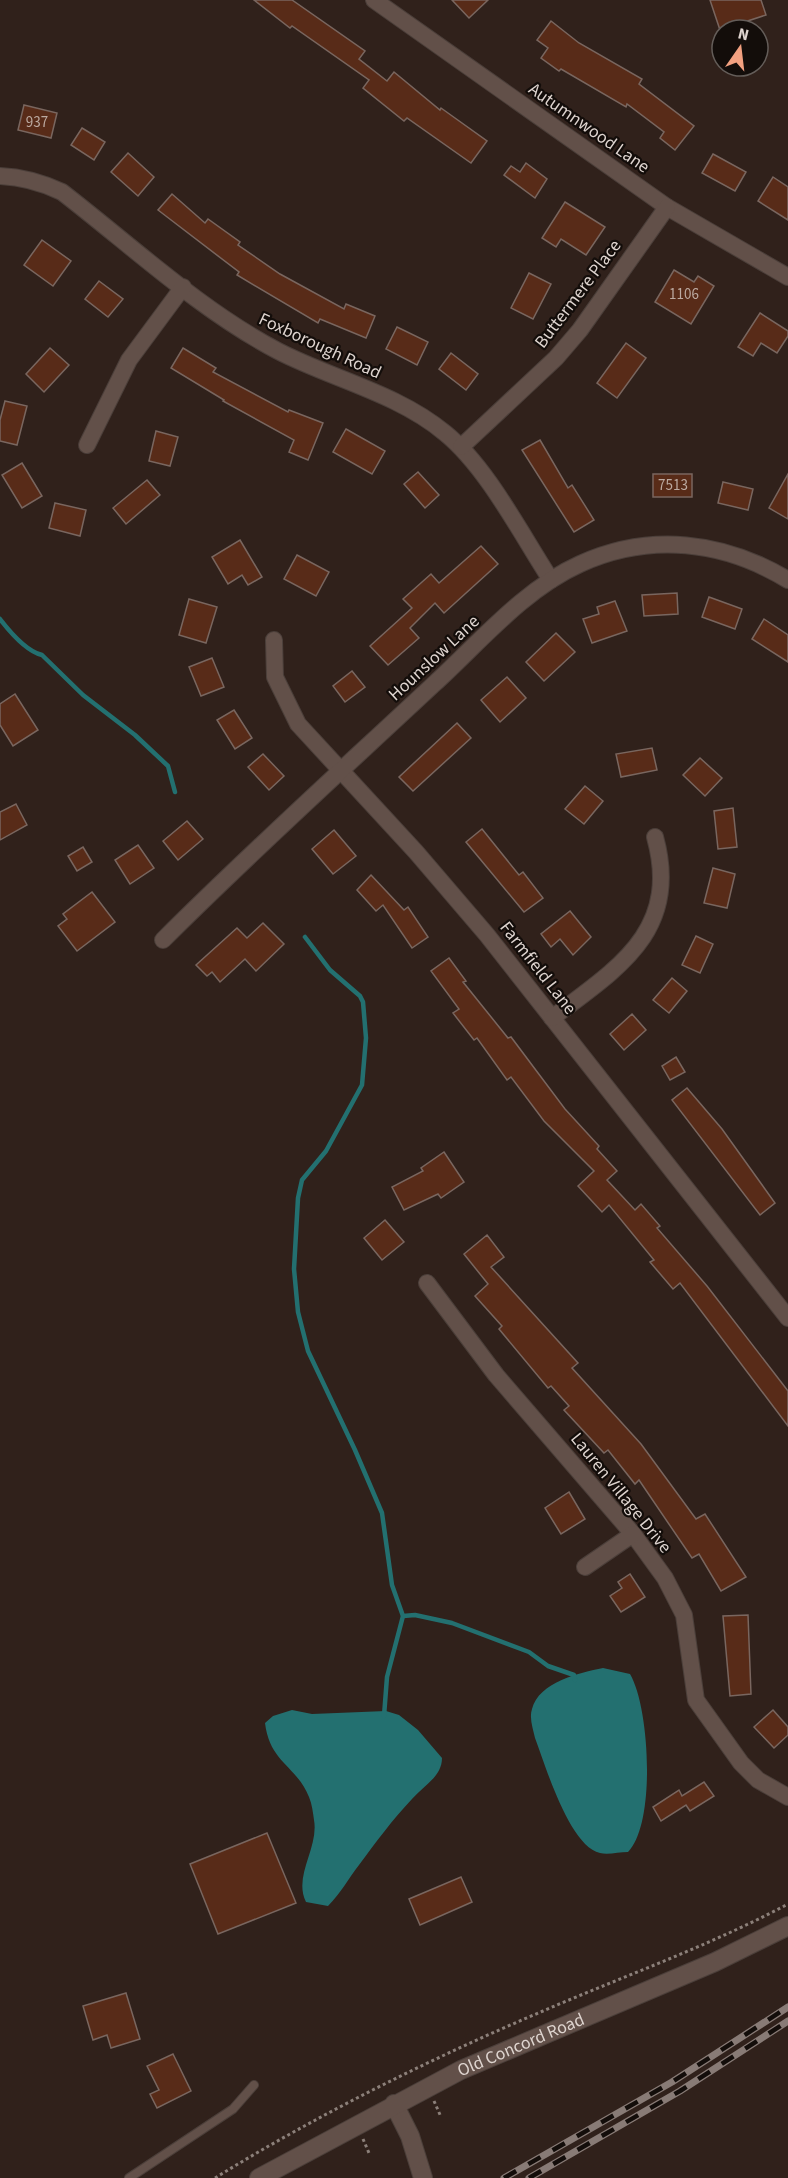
<svg xmlns="http://www.w3.org/2000/svg" width="788" height="2178" font-family="'Source Sans 3',sans-serif">
	<style>
		.water { fill: #237070 }
		.lines { fill: none; stroke-linecap: round; stroke-linejoin: round }
		.stream { stroke: #237070; stroke-width: 4.5 }
		.building { fill: #582b18; stroke: #79665f; stroke-width: 1.5 }
		.service-casing { stroke: #4b3f3a; stroke-width: 10 }
		.minor-casing { stroke: #4b3f3a; stroke-width: 18 }
		.tertiary-casing { stroke: #4b3f3a; stroke-width: 20 }
		.path { stroke: #8c807a; stroke-width: 3; stroke-dasharray: 3 3; stroke-linecap: butt }
		.service { stroke: #625049; stroke-width: 8 }
		.minor { stroke: #625049; stroke-width: 16 }
		.tertiary { stroke: #625049; stroke-width: 18 }
		.rail-casing { stroke: #887b76; stroke-width: 7 }
		.rail { stroke: #130d0a; stroke-width: 4.5; stroke-dasharray: 14; stroke-linecap: butt }
		.labels { text-anchor: middle; dominant-baseline: central; stroke-width: 4.5; stroke-linejoin: round; paint-order: stroke }
		.number-label { font-size: 15px; fill: #bcaaa1 }
		.street-label { font-size: 18px; fill: #ded4cf; stroke: #130d0a }
	</style>
	<rect width="100%" height="100%" fill="#30211b"/>
	<!-- water -->
	<g class="water">
		<path d="M 603,1668 L 630,1674 C 650,1708 656,1824 628,1852 C 619,1852 608,1855 600,1853 C 569,1846 545,1764 535,1738 C 533,1729 529,1718 532,1709 C 539,1682 579,1673 603,1668 Z"/>
		<path d="M 292,1710 L 312,1714 L 386,1711 L 399,1715 L 418,1730 L 442,1758 C 442,1777 423,1786 412,1799 C 393,1819 376,1842 359,1865 C 348,1879 341,1893 328,1906 L 306,1902 C 293,1876 319,1848 314,1820 C 313,1813 312,1804 309,1797 C 296,1765 270,1763 265,1723 L 273,1716 Z"/>
	</g>
	<g class="lines">
		<!-- stream -->
		<g class="stream">
			<path d="M 0,619 C 10,632 26,651 42,655 L 83,695 L 135,735 L 168,766 L 175,792"/>
			<polyline points="305,937 330,970 360,996 363,1002 366,1038 362,1085 326,1151 302,1180 298,1198 294,1269 298,1312 308,1351 355,1450 382,1513 392,1585 403,1616 387,1677 384,1716"/>
			<polyline points="403,1616 415,1615 452,1623 529,1652 548,1666 574,1675 575,1680"/>
		</g>
	</g>
	<!-- building -->
	<g class="building">
		<polygon points="254,0 292,0 365,51 359,59 387,81 394,72 440,110 441,108 487,141 471,163 407,118 404,121 363,88 369,80 292,26 290,28"/>
		<polygon points="452,0 488,0 469,18"/>
		<polygon points="710,0 761,0 766,15 720,30"/>
		<polygon points="551,21 579,43 642,79 639,84 694,126 675,150 660,138 664,132 627,104 626,107 561,69 559,71 541,58 548,48 537,40"/>
		<polygon points="24,105 57,113 51,138 18,130"/>
		<polygon points="82,128 105,142 94,160 71,145"/>
		<polygon points="128,153 154,177 138,196 111,172"/>
		<polygon points="713,154 746,172 735,191 702,173"/>
		<polygon points="526,163 547,179 535,198 504,175 511,166 520,172"/>
		<polygon points="773,177 788,187 788,220 758,201"/>
		<polygon points="172,194 205,223 208,219 240,242 238,245 280,274 344,309 346,304 375,316 366,338 320,319 318,323 237,275 239,272 158,210"/>
		<polygon points="565,202 605,227 586,255 561,239 556,247 542,238"/>
		<polygon points="42,240 71,261 53,286 24,265"/>
		<polygon points="674,270 694,282 698,276 714,286 691,324 655,302"/>
		<polygon points="529,273 551,284 533,319 511,308"/>
		<polygon points="99,281 123,299 108,317 85,299"/>
		<polygon points="760,313 788,331 788,336 777,353 761,343 753,356 738,347"/>
		<polygon points="397,327 428,342 417,365 386,349"/>
		<polygon points="626,343 646,358 617,398 597,383"/>
		<polygon points="50,348 69,365 44,392 26,374"/>
		<polygon points="183,348 216,368 213,372 288,412 289,410 323,423 308,460 289,452 294,440 223,401 224,400 171,368"/>
		<polygon points="451,353 478,374 466,390 439,369"/>
		<polygon points="5,401 27,406 17,445 0,441 0,420"/>
		<polygon points="346,429 385,451 372,474 333,452"/>
		<polygon points="156,431 178,437 170,466 149,461"/>
		<polygon points="540,440 568,488 572,485 594,520 574,532 522,450"/>
		<polygon points="22,463 42,496 22,508 2,475"/>
		<polygon points="418,472 439,495 425,508 404,484"/>
		<rect x="653" y="474" width="39" height="23"/>
		<polygon points="788,474 788,519 769,508"/>
		<polygon points="147,480 160,495 126,524 113,508"/>
		<polygon points="723,482 753,489 748,510 718,503"/>
		<polygon points="55,503 86,510 80,536 49,528"/>
		<polygon points="240,540 262,577 248,585 242,575 228,584 212,557"/>
		<polygon points="481,546 498,564 444,613 435,603 410,628 419,638 388,665 370,646 412,608 403,599 431,574 439,583"/>
		<polygon points="297,555 329,572 316,596 284,579"/>
		<polygon points="677,593 678,614 644,616 642,595"/>
		<polygon points="709,597 742,609 735,629 702,617"/>
		<polygon points="189,599 217,607 206,643 179,635"/>
		<polygon points="615,601 627,631 592,643 583,619 599,614 597,607"/>
		<polygon points="764,619 788,635 788,662 752,639"/>
		<polygon points="556,633 575,652 544,681 526,662"/>
		<polygon points="212,658 224,687 201,696 189,667"/>
		<polygon points="352,671 365,687 345,702 333,686"/>
		<polygon points="507,677 526,698 500,722 481,700"/>
		<polygon points="15,694 38,730 13,746 0,725 0,704"/>
		<polygon points="234,710 252,738 235,749 217,720"/>
		<polygon points="457,723 471,738 413,791 399,777"/>
		<polygon points="652,748 657,770 621,777 616,754"/>
		<polygon points="263,754 284,776 269,790 248,767"/>
		<polygon points="700,758 722,778 705,796 683,775"/>
		<polygon points="585,786 603,801 584,824 565,809"/>
		<polygon points="16,804 27,825 0,840 0,812"/>
		<polygon points="733,808 737,847 718,849 714,811"/>
		<polygon points="187,821 203,839 178,860 163,841"/>
		<polygon points="482,829 519,875 523,872 543,898 524,912 466,842"/>
		<polygon points="334,830 356,856 333,874 312,849"/>
		<polygon points="138,845 154,868 130,884 115,860"/>
		<polygon points="83,847 92,862 77,871 68,856"/>
		<polygon points="713,868 735,874 727,908 704,903"/>
		<polygon points="371,875 404,910 408,907 428,937 412,948 383,905 376,911 357,890"/>
		<polygon points="92,892 115,922 77,951 58,926 67,919 63,914"/>
		<polygon points="570,911 591,937 573,955 560,939 551,947 541,934"/>
		<polygon points="263,923 284,944 256,971 245,959 220,982 212,972 207,976 196,965 237,928 247,938"/>
		<polygon points="696,936 713,944 700,973 682,965"/>
		<polygon points="449,958 466,981 463,982 508,1038 511,1037 565,1109 599,1146 597,1149 617,1171 607,1180 635,1210 641,1204 660,1226 657,1228 707,1286 788,1391 788,1426 680,1283 673,1289 650,1262 654,1260 609,1205 602,1212 578,1186 594,1171 544,1121 511,1077 507,1080 477,1038 474,1040 453,1013 459,1009 431,971"/>
		<polygon points="672,978 687,991 669,1013 653,1000"/>
		<polygon points="632,1014 646,1030 624,1050 610,1034"/>
		<polygon points="676,1057 685,1072 670,1080 662,1066"/>
		<polygon points="687,1088 722,1129 775,1203 760,1215 672,1100"/>
		<polygon points="444,1152 464,1182 441,1198 438,1194 404,1210 392,1187 423,1171 421,1168"/>
		<polygon points="385,1220 404,1242 382,1260 364,1238"/>
		<polygon points="487,1235 504,1257 491,1267 578,1363 572,1368 641,1444 696,1519 705,1514 746,1577 721,1591 699,1554 692,1558 639,1480 635,1484 608,1450 604,1453 564,1410 569,1406 551,1386 548,1388 499,1329 502,1326 475,1296 488,1284 464,1254"/>
		<polygon points="569,1492 585,1519 561,1534 545,1508"/>
		<polygon points="630,1574 645,1597 621,1612 610,1596 622,1588 618,1582"/>
		<polygon points="748,1615 751,1694 730,1696 723,1616"/>
		<polygon points="773,1710 788,1727 788,1735 774,1748 754,1727"/>
		<polygon points="704,1782 714,1796 690,1811 686,1805 661,1821 653,1807 679,1790 682,1796"/>
		<polygon points="267,1833 296,1903 218,1934 190,1864"/>
		<polygon points="461,1877 472,1902 420,1925 409,1899"/>
		<polygon points="126,1993 140,2039 111,2048 107,2035 93,2040 83,2006"/>
		<polygon points="173,2054 191,2091 157,2108 150,2094 159,2090 147,2066"/>
	</g>
	<g class="lines">
		<!-- service casing -->
		<g class="service-casing">
			<polyline id="service" points="129,2178 233,2109 254,2085"/>
		</g>
		<!-- minor casing -->
		<g class="minor-casing">
			<g id="minor">
				<polyline points="374,0 667,207 788,277"/>
				<path d="M 0,176 C 23,177 41,182 62,192 C 132,246 200,310 278,351 C 332,379 397,393 445,433 C 487,467 521,534 551,580"/>
				<polyline points="87,445 129,360 183,287"/>
				<polyline points="461,447 556,358 580,330 667,207"/>
				<polyline points="274,640 275,677 298,724 416,852 487,935 788,1318"/>
				<path d="M 163,940 C 251,852 343,769 434,684 C 479,643 524,589 580,564 C 650,532 724,541 788,580"/>
				<path d="M 552,1018 C 618,968 681,931 655,837"/>
				<polyline points="427,1283 496,1375 633,1534 665,1578 684,1615 696,1700 741,1763 758,1780 788,1797"/>
				<polyline points="585,1567 633,1534"/>
			</g>
		</g>
		<!-- tertiary casing -->
		<g class="tertiary-casing">
			<g id="tertiary">
				<polyline points="394,2104 410,2136 423,2178"/>
				<path id="s1" d="M 259,2178 L 461,2070 L 715,1962 L 788,1926"/>
			</g>
		</g>
		<!-- path -->
		<g class="path">
			<polyline points="434,2101 441,2117"/>
			<polyline points="363,2139 369,2153"/>
			<path d="M 215,2178 C 317,2115 432,2058 543,2011 C 624,1976 709,1946 788,1904"/>
		</g>
		<!-- service -->
		<use href="#service" class="service"/>
		<!-- minor -->
		<use href="#minor" class="minor"/>
		<!-- tertiary -->
		<use href="#tertiary" class="tertiary"/>
		<!-- rail casing -->
		<g class="rail-casing">
			<g id="rail">
				<polyline points="504,2178 672,2082 788,2007"/>
				<polyline points="529,2178 680,2091 788,2021"/>
			</g>
		</g>
		<!-- rail -->
		<use href="#rail" class="rail"/>
	</g>
	<g class="labels">
		<!-- number labels -->
		<g class="number-label">
			<text x="37" y="122">937</text>
			<text x="684" y="294">1106</text>
			<text x="673" y="485">7513</text>
		</g>
		<!-- street labels -->
		<g class="street-label">
			<text transform="translate(589 128) rotate(35)">Autumnwood Lane</text>
			<text transform="translate(578 294) rotate(-53)">Buttermere Place</text>
			<text transform="translate(320 346) rotate(25)">Foxborough Road</text>
			<text transform="translate(434 658) rotate(-43)">Hounslow Lane</text>
			<text transform="translate(538 968) rotate(52)">Farmfield Lane</text>
			<text transform="translate(621 1493) rotate(51)">Lauren Village Drive</text>
			<text stroke="none"><textPath href="#s1" startOffset="294">Old Concord Road</textPath></text>
		</g>
	</g>
	<!-- north arrow -->
	<g transform="translate(740 48) rotate(14)"><circle r="28" fill="#130d0a" stroke="#645d59" stroke-width="1.5"/>
	<path d="M0-4.5L10 22L0 15L-10 22Z" fill="#f2a080"/>
	<text y="-9" font-size="16" font-weight="bold" text-anchor="middle" fill="#ded4cf">N</text>
	</g>
</svg>
